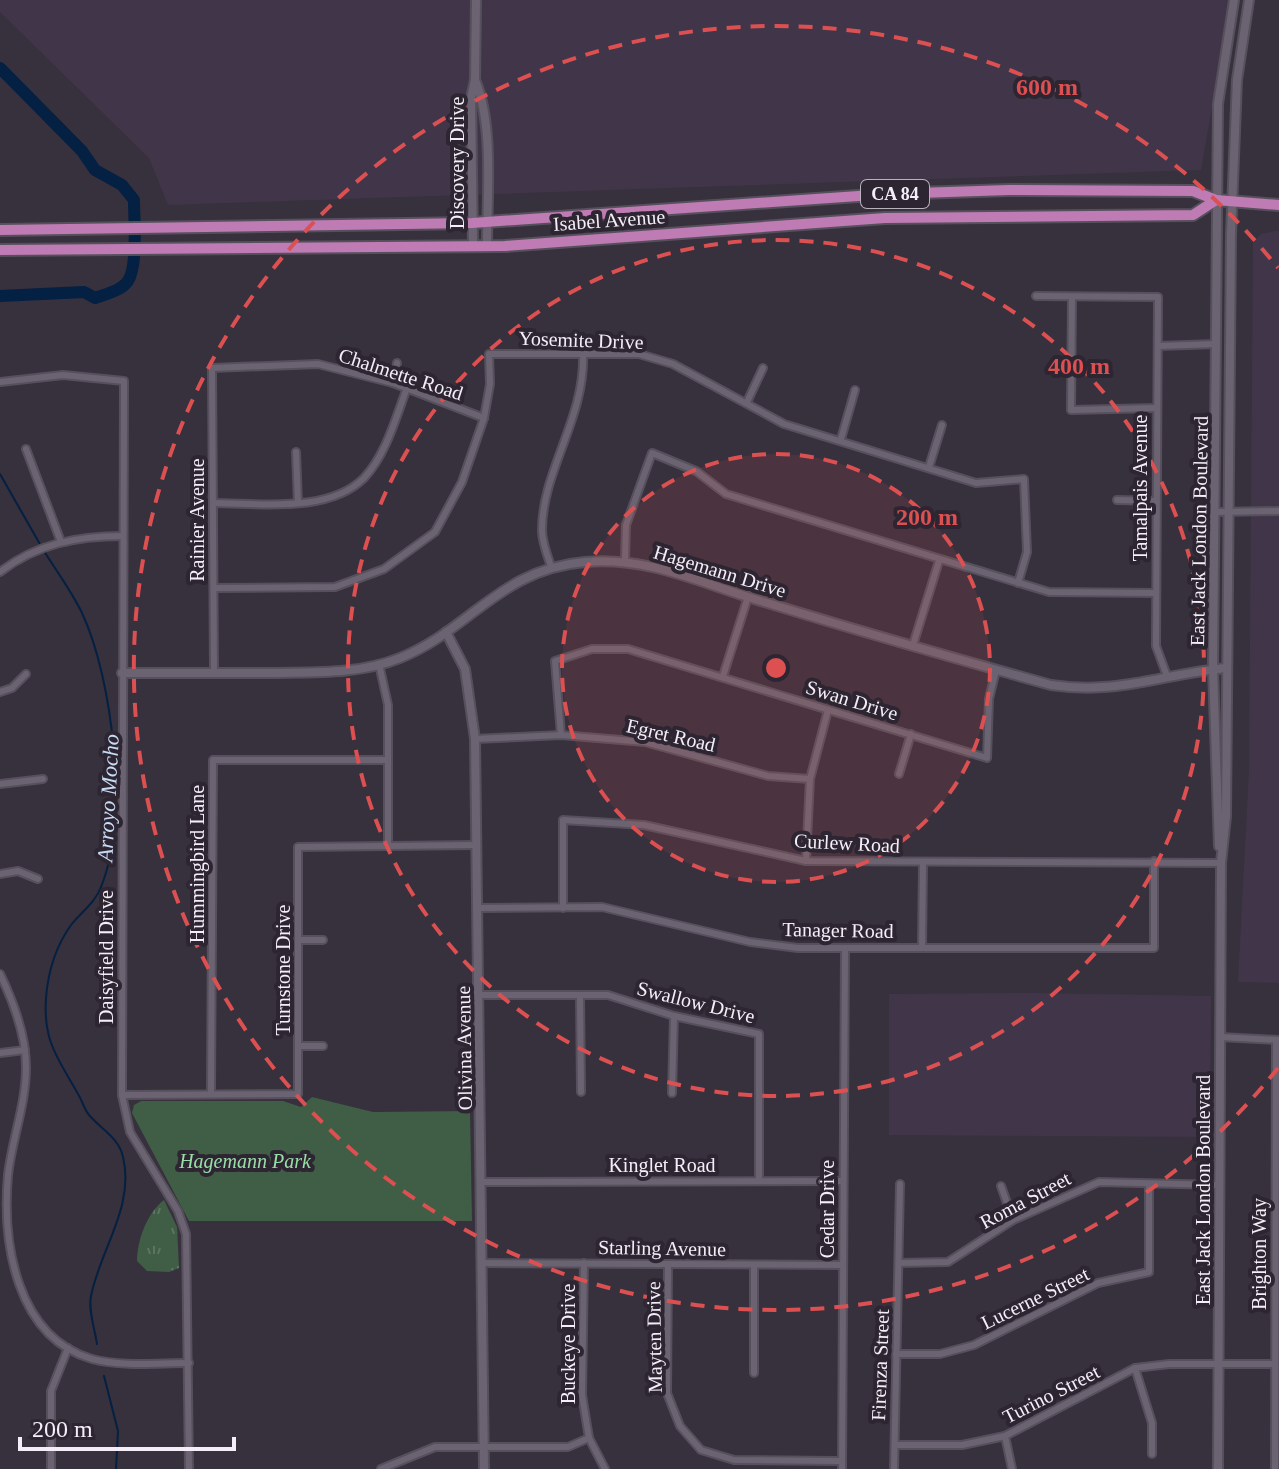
<svg xmlns="http://www.w3.org/2000/svg" width="1279" height="1469" font-family="Georgia,serif">
	<style>
		.built { fill: #413649 }
		.grass { fill: url(#grass-tufts) }
		.park { fill: #405d46 }
		.lines { fill: none; stroke-linecap: round; stroke-linejoin: round }
		.stream { stroke: #042042; stroke-width: 2 }
		.river { stroke: #042042; stroke-width: 12 }
		.street-casing { stroke: #55505b; stroke-width: 10 }
		.secondary-casing { stroke: #55505b; stroke-width: 12 }
		.highway-casing { stroke: #55505b; stroke-width: 14 }
		.street { stroke: #6b6372; stroke-width: 6 }
		.secondary { stroke: #6b6372; stroke-width: 8 }
		.highway { stroke: #bf7bb3; stroke-width: 10 }
		.ring { fill: none; stroke: #dc5051; stroke-width: 4; stroke-dasharray: 14 10 }
		.labels { text-anchor: middle; dominant-baseline: central; stroke-width: 8; stroke-linejoin: round; paint-order: stroke }
		.shield { fill: #2d2632; stroke: #b8b2bc; stroke-width: 2 }
		.shield-label { font-size: 18px; font-weight: bold; fill: #f3eef7 }
		.street-label { font-size: 20px; fill: #f3eef7; stroke: #2d2632 }
		.park-label { font-size: 20px; font-style: italic; fill: #9adea7; stroke: #2d2632 }
		.water-label { font-size: 22px; font-style: italic; fill: #c8dbf5; stroke: #2d2632 }
		.centre { fill: #dc5051; stroke: #2d2632; stroke-width: 4 }
		.ring-label { font-size: 24px; text-anchor: middle; font-weight: bold; fill: #dc5051; stroke: #2d2632; stroke-width: 8; stroke-linejoin: round; paint-order: stroke }
	</style>
	<defs>
		<pattern id="grass-tufts" width="24" height="20" patternUnits="userSpaceOnUse" patternTransform="scale(2)"><rect width="24" height="20" fill="#405d46"/><path d="M3 7l-1-3M5 7V3M7 7l1-3M15 17l-1-3M17 17v-4M19 17l1-3" fill="none" stroke="#5c7561"/></pattern>
	</defs>
	<rect width="100%" height="100%" fill="#37303d"/>
	<!-- built -->
	<g class="built">
		<polygon points="0,0 1231,0 1201,170 168,205 149,158 0,12"/>
		<polygon points="1275,231 1279,231 1279,983 1238,982 1249,772 1253,243 1261,234"/>
		<polygon points="1033,993 1211,996 1210,1137 889,1135 889,994"/>
	</g>
	<!-- grass -->
	<path class="grass" d="M 164,1200 L 177,1227 L 179,1268 L 169,1272 L 147,1271 L 137,1261 C 137,1240 147,1213 164,1200 Z"/>
	<!-- park -->
	<polygon class="park" points="312,1097 373,1112 470,1111 472,1221 189,1221 132,1113 134,1105 141,1101 283,1101 301,1107"/>
	<g class="lines">
		<!-- stream -->
		<g class="stream">
			<polyline points="0,474 41,546"/>
			<path d="M 44,551 C 57,572 72,592 82,613 C 113,679 129,819 101,887 C 95,903 81,912 71,925 C 56,946 48,972 46,998 C 43,1042 58,1058 78,1094 C 82,1100 84,1109 89,1115 C 101,1129 119,1138 123,1157 C 135,1206 100,1250 91,1296 C 88,1310 95,1330 97,1344"/>
			<polyline points="104,1376 118,1431 116,1469"/>
		</g>
		<!-- river -->
		<path class="river" d="M 0,68 L 82,151 L 95,170 L 122,185 L 134,200 C 134,219 138,266 128,281 C 121,291 106,294 95,298 L 84,292 L 0,296"/>
		<!-- street casing -->
		<g class="street-casing">
			<g id="street">
				<polyline points="1036,296 1158,297 1156,646 1167,676"/>
				<polyline points="1072,297 1071,410 1156,408"/>
				<polyline points="1158,346 1216,344"/>
				<polyline points="0,382 63,375 124,381 122,1095 130,1132 178,1211 186,1234 189,1469"/>
				<polyline points="393,383 397,363"/>
				<polyline points="747,402 763,368"/>
				<polyline points="841,439 855,390"/>
				<polyline points="26,449 61,542"/>
				<polyline points="296,452 298,503"/>
				<polyline points="929,467 942,425"/>
				<polyline points="1117,500 1156,501"/>
				<path d="M 213,503 C 258,503 328,514 364,478 C 386,455 396,417 407,388"/>
				<polyline points="1216,512 1279,511"/>
				<polyline points="625,560 626,525 652,453 696,471 726,494 1049,592 1156,593"/>
				<path d="M 551,566 C 547,555 542,542 542,530 C 542,470 586,418 583,352"/>
				<path d="M 0,572 C 36,544 77,536 123,536"/>
				<polyline points="214,588 335,587 384,569 435,532 462,482 484,418 490,384 489,354 639,354 673,364 784,424 976,483 1024,479 1027,552 1018,583"/>
				<polyline points="913,645 939,561"/>
				<polyline points="379,664 388,705 388,845"/>
				<polyline points="214,673 212,368 318,364 393,383 484,418"/>
				<polyline points="723,676 748,597"/>
				<polyline points="0,692 12,688 26,674"/>
				<polyline points="561,735 555,661 592,649 628,649 987,758 989,699 996,670"/>
				<polyline points="475,739 561,735 645,742 768,776 810,779"/>
				<polyline points="899,774 911,734"/>
				<polyline points="0,784 43,779"/>
				<polyline points="806,861 810,779 828,710"/>
				<polyline points="0,874 18,871 38,879"/>
				<polyline points="478,908 602,907 750,942 798,948 1154,948 1154,861"/>
				<polyline points="563,908 563,820 644,825 806,861 1221,863"/>
				<polyline points="300,940 323,940"/>
				<polyline points="922,947 923,863"/>
				<path d="M 0,974 C 14,1003 26,1035 26,1067 C 26,1105 12,1139 8,1175 C 2,1243 16,1337 92,1359 C 122,1367 158,1363 189,1363"/>
				<polyline points="480,995 608,995 674,1016 759,1034 759,1181"/>
				<polyline points="580,995 581,1092"/>
				<polyline points="1220,1037 1279,1040"/>
				<polyline points="299,1046 323,1046"/>
				<polyline points="0,1053 25,1050"/>
				<polyline points="211,1093 213,760 387,760"/>
				<polyline points="672,1093 674,1016"/>
				<polyline points="122,1095 298,1094 298,847 476,845"/>
				<polyline points="481,1182 843,1181"/>
				<polyline points="1001,1186 1013,1220"/>
				<polyline points="482,1263 843,1265"/>
				<polyline points="584,1263 582,1395 589,1438 605,1469"/>
				<polyline points="899,1263 948,1262 1013,1220 1099,1182 1219,1185"/>
				<polyline points="668,1265 667,1393 680,1426 701,1450 734,1460 841,1461"/>
				<polyline points="754,1265 754,1373"/>
				<polyline points="896,1354 940,1354 974,1345 1098,1283 1149,1272 1149,1185"/>
				<polyline points="1135,1368 1152,1423 1152,1454"/>
				<polyline points="1005,1436 1012,1469"/>
				<polyline points="895,1445 962,1445 1005,1436 1135,1368 1169,1364 1275,1364"/>
				<polyline points="51,1469 51,1391 68,1348"/>
				<polyline points="381,1469 435,1447 568,1447 589,1438"/>
				<polyline points="842,1469 845,948"/>
				<polyline points="894,1469 900,1184"/>
				<polyline points="1275,1469 1276,1040"/>
			</g>
		</g>
		<!-- secondary casing -->
		<g class="secondary-casing">
			<g id="secondary">
				<path d="M 475,80 C 494,124 487,197 487,245"/>
				<polyline points="473,246 471,98 475,80 476,0"/>
				<polyline points="446,632 465,669 475,739 484,1469"/>
				<path d="M 122,673 C 171,673 219,673 268,673 C 312,672 358,675 400,658 C 470,630 500,569 585,562 C 645,557 692,579 748,597 C 848,628 950,657 1051,685 C 1120,695 1161,674 1227,668"/>
				<polyline points="1219,846 1213,669 1218,104 1234,0"/>
				<polyline points="1218,1469 1221,863 1226,816 1231,234 1237,80 1249,0"/>
			</g>
		</g>
		<!-- highway casing -->
		<g class="highway-casing">
			<g id="highway">
				<polyline points="0,230 472,223 887,194 1009,190 1193,191 1216,200 1279,205"/>
				<polyline points="0,250 505,246 885,218 1193,215 1216,200"/>
			</g>
		</g>
		<!-- street -->
		<use href="#street" class="street"/>
		<!-- secondary -->
		<use href="#secondary" class="secondary"/>
		<!-- highway -->
		<use href="#highway" class="highway"/>
	</g>
	<!-- distance rings -->
	<circle cx="776" cy="668" r="214" fill="#dc5051" fill-opacity=".12"/>
	<g class="ring">
		<circle cx="776" cy="668" r="214"/>
		<circle cx="776" cy="668" r="428"/>
		<path d="M1278 1068A642 642 0 1 1 1278 268"/>
	</g>
	<g class="labels">
		<!-- shield labels -->
		<rect class="shield" x="861" y="180" width="68" height="28" rx="6"/>
		<g class="shield-label">
			<text x="895" y="194">CA 84</text>
		</g>
		<!-- street labels -->
		<g class="street-label">
			<text transform="translate(457 163) rotate(-90)">Discovery Drive</text>
			<text transform="translate(609 220) rotate(-4)">Isabel Avenue</text>
			<text transform="translate(581 340) rotate(2)">Yosemite Drive</text>
			<text transform="translate(401 374) rotate(18)">Chalmette Road</text>
			<text transform="translate(1140 488) rotate(-90)">Tamalpais Avenue</text>
			<text transform="translate(197 520) rotate(-90)">Rainier Avenue</text>
			<text transform="translate(1199 531) rotate(-89)">East Jack London Boulevard</text>
			<text transform="translate(720 571) rotate(17)">Hagemann Drive</text>
			<text transform="translate(852 700) rotate(17)">Swan Drive</text>
			<text transform="translate(671 735) rotate(13)">Egret Road</text>
			<text transform="translate(847 843) rotate(3)">Curlew Road</text>
			<text transform="translate(197 864) rotate(-90)">Hummingbird Lane</text>
			<text transform="translate(838 930) rotate(1)">Tanager Road</text>
			<text transform="translate(106 957) rotate(-90)">Daisyfield Drive</text>
			<text transform="translate(283 970) rotate(-90)">Turnstone Drive</text>
			<text transform="translate(696 1002) rotate(14)">Swallow Drive</text>
			<text transform="translate(464 1048) rotate(-91)">Olivina Avenue</text>
			<text x="662" y="1165">Kinglet Road</text>
			<text transform="translate(1203 1190) rotate(-90)">East Jack London Boulevard</text>
			<text transform="translate(1025 1200) rotate(-28)">Roma Street</text>
			<text transform="translate(827 1209) rotate(-90)">Cedar Drive</text>
			<text transform="translate(662 1248) rotate(1)">Starling Avenue</text>
			<text transform="translate(1259 1254) rotate(-90)">Brighton Way</text>
			<text transform="translate(1035 1298) rotate(-26)">Lucerne Street</text>
			<text transform="translate(654 1337) rotate(-91)">Mayten Drive</text>
			<text transform="translate(568 1344) rotate(-90)">Buckeye Drive</text>
			<text transform="translate(880 1365) rotate(-88)">Firenza Street</text>
			<text transform="translate(1051 1394) rotate(-27)">Turino Street</text>
		</g>
		<!-- park labels -->
		<g class="park-label">
			<text x="245" y="1161">Hagemann Park</text>
		</g>
		<!-- water labels -->
		<g class="water-label">
			<text transform="translate(108 798) rotate(-87)">Arroyo Mocho</text>
		</g>
	</g>
	<circle cx="776" cy="668" r="12" class="centre"/>
	<g class="ring-label">
		<text x="1047" y="95">600 m</text>
		<text x="1079" y="374">400 m</text>
		<text x="927" y="525">200 m</text>
	</g>
	<!-- scale -->
	<path d="M20 1437v12h214v-12" fill="none" stroke="#f3eef7" stroke-width="4"/>
	<text x="32" y="1437" font-size="24" fill="#f3eef7" stroke="#2d2632" stroke-width="6" paint-order="stroke">200 m</text>
</svg>
